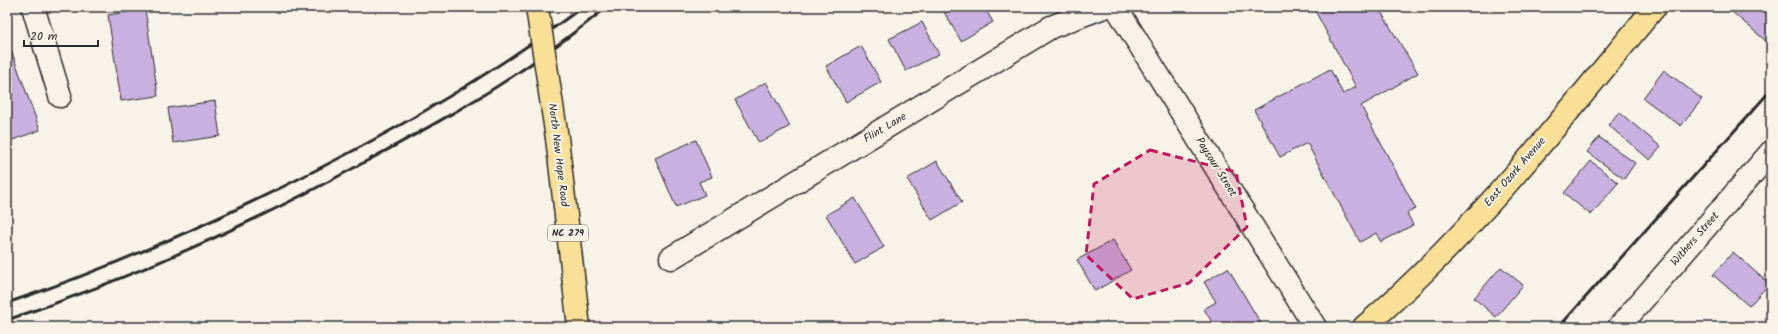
<svg xmlns="http://www.w3.org/2000/svg" width="1778" height="334" font-family="Kalam,sans-serif">
	<style>
		.building { fill: #c8b1e0; stroke: #2b2b2b }
		.lines { fill: none; stroke-linecap: round; stroke-linejoin: round }
		.minor-casing { stroke: #2b2b2b; stroke-width: 25 }
		.major-casing { stroke: #2b2b2b; stroke-width: 25 }
		.minor { stroke: #f7f3e8; stroke-width: 22 }
		.major { stroke: #fadf96; stroke-width: 22 }
		.rail { stroke: #2b2b2b; stroke-width: 3 }
		.major-bridge-casing { stroke: #2b2b2b; stroke-width: 25; stroke-linecap: butt }
		.major-bridge { stroke: #fadf96; stroke-width: 22 }
		.marked { fill: #c2185b; fill-opacity: 0.2; stroke: #c2185b; stroke-width: 3; stroke-dasharray: 8 5; stroke-linejoin: round }
		.labels { text-anchor: middle; dominant-baseline: central; stroke-width: 4; stroke-linejoin: round; paint-order: stroke }
		.shield { fill: #f7f3e8; stroke: #686764; stroke-width: 1 }
		.shield-label { font-size: 10px; font-weight: bold; fill: #2b2b2b }
		.street-label { font-size: 11px; fill: #2b2b2b; stroke: #f7f3e8 }
	</style>
	<rect width="100%" height="100%" fill="#f7f3e8"/>
	<filter id="ink" filterUnits="userSpaceOnUse"><feTurbulence type="fractalNoise" baseFrequency=".025" numOctaves="2"/><feDisplacementMap in="SourceGraphic" scale="8" xChannelSelector="R" yChannelSelector="G"/><feConvolveMatrix kernelMatrix="1 2 1 2 8 2 1 2 1" color-interpolation-filters="sRGB"/></filter>
	<g filter="url(#ink)">
		<!-- building -->
		<g class="building">
			<polygon points="941,7 984,7 993,22 961,41"/>
			<polygon points="1313,7 1378,7 1418,73 1361,106 1416,209 1407,213 1413,225 1381,242 1376,233 1360,242 1307,143 1280,157 1254,110 1330,69 1343,94 1356,87"/>
			<polygon points="1734,7 1771,7 1771,35 1766,41 1731,11"/>
			<polygon points="145,9 158,96 121,101 108,15"/>
			<polygon points="922,22 939,54 906,71 889,39"/>
			<polygon points="7,39 40,130 7,142"/>
			<polygon points="861,46 881,82 846,102 826,66"/>
			<polygon points="1664,70 1702,99 1681,126 1643,98"/>
			<polygon points="766,82 790,126 759,143 735,100"/>
			<polygon points="215,101 220,136 173,143 168,108"/>
			<polygon points="1619,112 1661,147 1650,160 1608,125"/>
			<polygon points="1599,137 1635,163 1624,179 1587,152"/>
			<polygon points="696,140 712,177 699,182 705,195 676,207 655,158"/>
			<polygon points="937,161 962,202 932,220 907,179"/>
			<polygon points="1591,161 1618,183 1591,215 1564,193"/>
			<polygon points="855,198 884,247 855,264 826,215"/>
			<polygon points="1113,240 1131,270 1095,291 1077,260"/>
			<polygon points="1733,252 1769,284 1749,306 1713,275"/>
			<polygon points="1501,267 1523,285 1496,317 1474,298"/>
			<polygon points="1228,268 1263,327 1215,327 1204,309 1216,302 1204,282"/>
		</g>
		<g class="lines">
			<!-- minor casing -->
			<g class="minor-casing">
				<g id="minor">
					<polyline points="33,7 60,96"/>
					<polyline points="1116,7 1315,327"/>
					<polyline points="671,258 1051,27 1104,7"/>
					<polyline points="1619,327 1771,152"/>
				</g>
			</g>
			<!-- major casing -->
			<g class="major-casing">
				<g id="major">
					<polyline points="557,138 579,327"/>
					<path d="M 1364,327 C 1474,233 1563,117 1655,7"/>
				</g>
			</g>
			<!-- minor -->
			<use href="#minor" class="minor"/>
			<!-- major -->
			<use href="#major" class="major"/>
			<!-- rail -->
			<g class="rail">
				<path d="M 7,303 C 117,266 221,219 324,166 C 394,130 462,91 526,47 C 545,34 564,21 582,7"/>
				<path d="M 7,320 C 133,278 246,227 363,163 C 415,135 470,105 519,72 C 549,52 578,30 607,7"/>
				<polyline points="1559,327 1771,90"/>
			</g>
			<!-- major-bridge casing -->
			<g class="major-bridge-casing">
				<polyline id="major-bridge" points="537,7 557,138"/>
			</g>
			<!-- major-bridge -->
			<use href="#major-bridge" class="major-bridge"/>
		</g>
	</g>
	<!-- marked area -->
	<path class="marked" d="M 1150,150 L 1236,172 L 1247,227 L 1189,283 L 1133,299 L 1086,255 L 1094,184 Z"/>
	<g class="labels">
		<!-- shield labels -->
		<rect class="shield" x="548" y="225" width="40" height="16" rx="3"/>
		<g class="shield-label">
			<text x="568" y="233">NC 279</text>
		</g>
		<!-- street labels -->
		<g class="street-label">
			<text transform="translate(885 128) rotate(-31)">Flint Lane</text>
			<text transform="translate(558 155) rotate(83)">North New Hope Road</text>
			<text transform="translate(1216 167) rotate(58)">Paysour Street</text>
			<text transform="translate(1515 172) rotate(-49)">East Ozark Avenue</text>
			<text transform="translate(1695 239) rotate(-49)">Withers Street</text>
		</g>
	</g>
	<!-- margin -->
	<rect width="1778" height="334" fill="none" stroke="#f7f3e8" stroke-width="24"/>
	<rect x="12" y="12" width="1754" height="310" fill="none" stroke="#2b2b2b" stroke-width="1.5" filter="url(#ink)"/>
	<!-- scale -->
	<path d="M24 40v6h74v-6" fill="none" stroke="#2b2b2b" stroke-width="2"/>
	<text x="30" y="40" font-size="12" fill="#2b2b2b" stroke="#f7f3e8" stroke-width="3" paint-order="stroke">20 m</text>
</svg>
